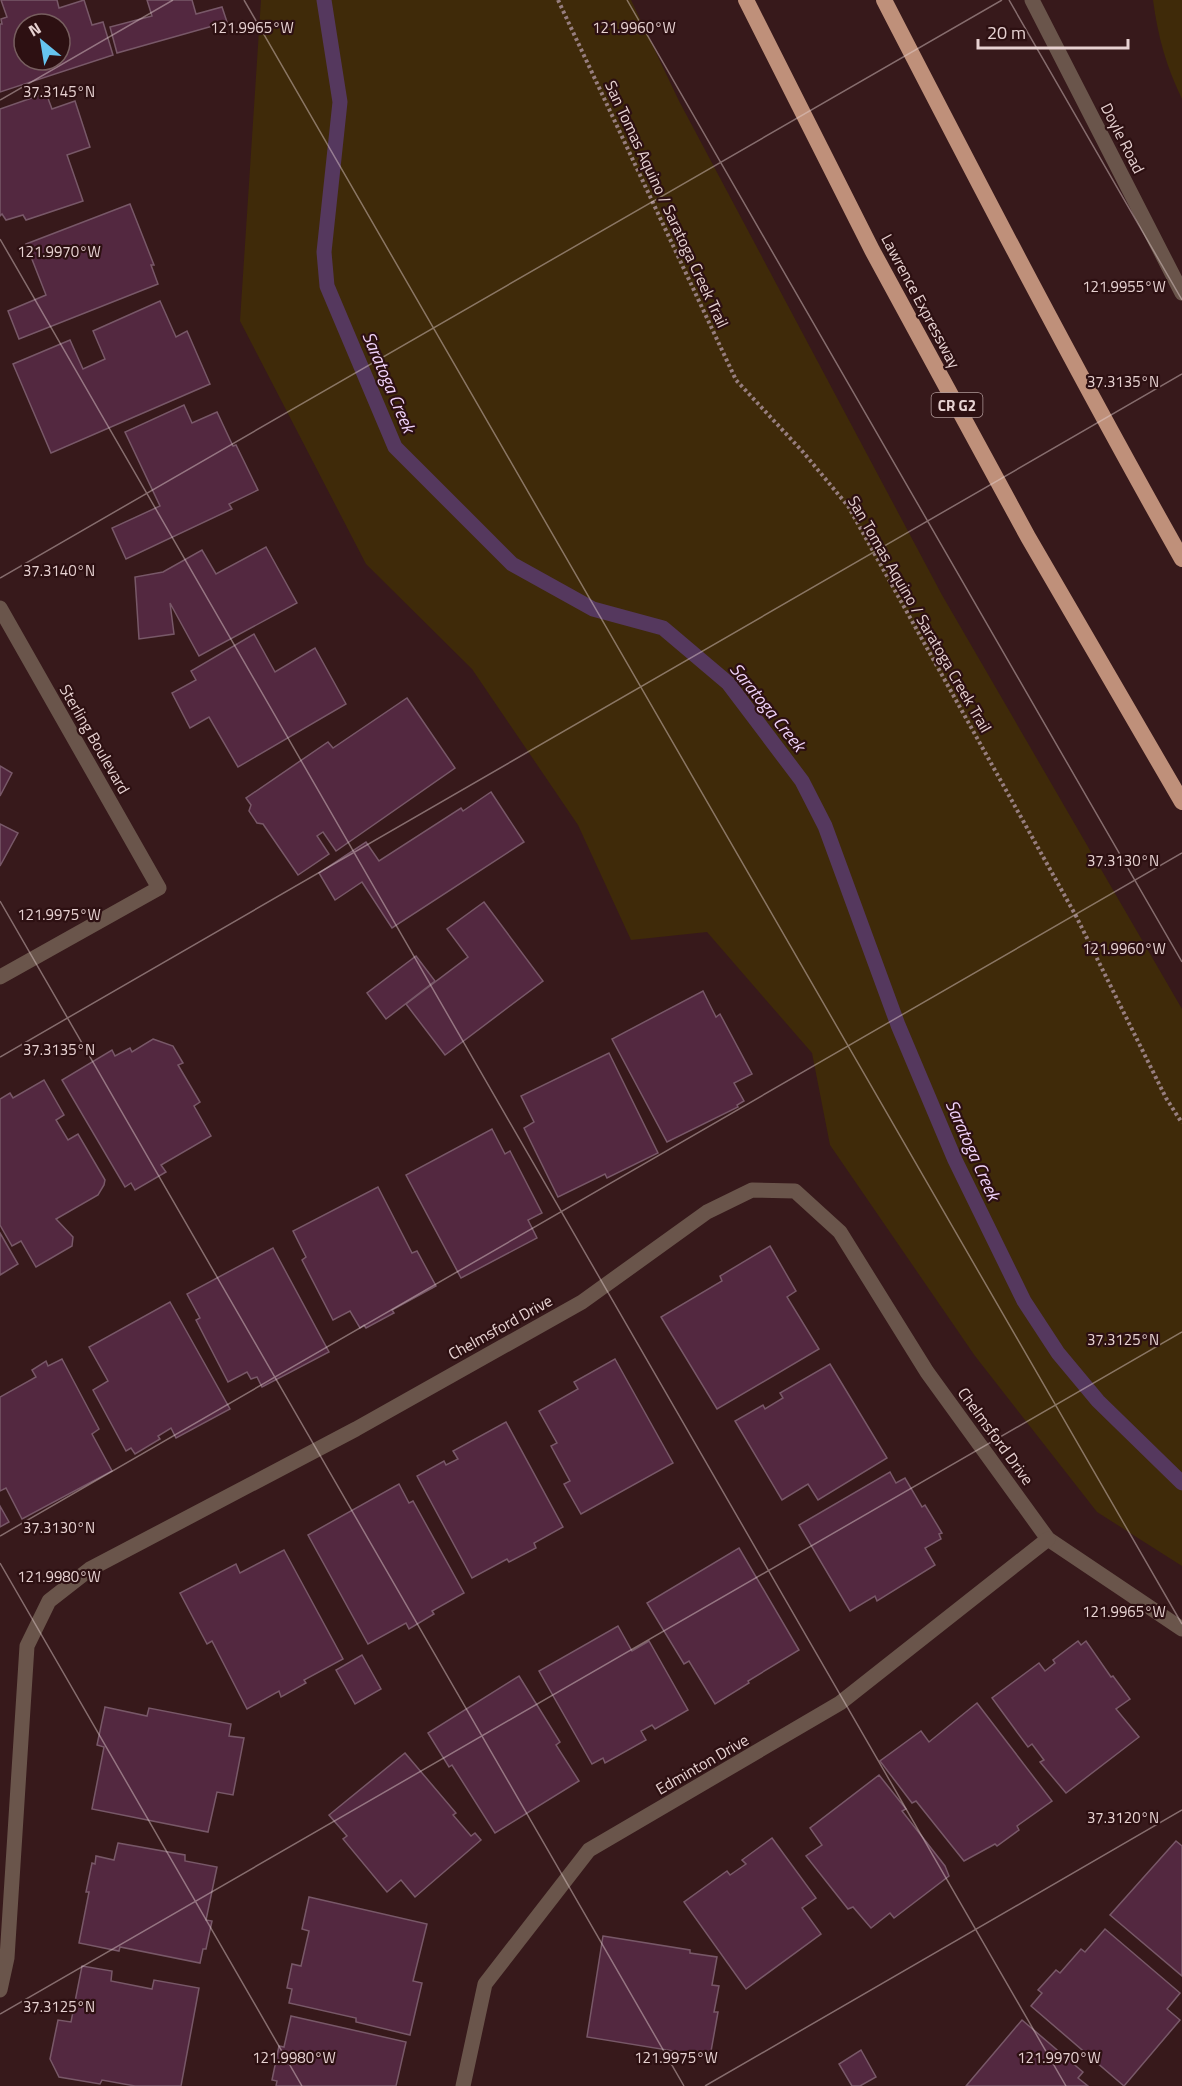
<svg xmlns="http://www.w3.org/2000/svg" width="1182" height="2086" font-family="'Titillium Web',sans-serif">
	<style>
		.green { fill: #3f2a09 }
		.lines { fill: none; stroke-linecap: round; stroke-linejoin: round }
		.stream { stroke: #55385e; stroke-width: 15 }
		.building { fill: #532840; stroke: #785868; stroke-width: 1.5; fill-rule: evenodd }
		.path { stroke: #977e7f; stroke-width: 4; stroke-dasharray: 3 3; stroke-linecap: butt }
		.minor { stroke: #6a554b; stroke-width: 15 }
		.trunk { stroke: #bf907a; stroke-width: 16 }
		.ticks { fill: none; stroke: #e7d2d2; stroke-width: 1.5; stroke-opacity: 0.45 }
		.labels { text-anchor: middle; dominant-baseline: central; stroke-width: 4.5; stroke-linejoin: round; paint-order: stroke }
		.shield { fill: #2d1012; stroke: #af9898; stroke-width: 1.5 }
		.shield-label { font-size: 15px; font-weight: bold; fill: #e7d2d2 }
		.street-label { font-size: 16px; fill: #e7d2d2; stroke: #2d1012 }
		.water-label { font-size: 18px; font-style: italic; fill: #f1d3fa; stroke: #2d1012 }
		.ticks-label { font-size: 15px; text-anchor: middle; fill: #e7d2d2; stroke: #2d1012; stroke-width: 4.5; stroke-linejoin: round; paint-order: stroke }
	</style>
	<rect width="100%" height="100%" fill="#37191b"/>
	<!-- green -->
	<g class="green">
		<polygon points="261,0 631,0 679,101 942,595 1182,1009 1182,1566 1097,1512 975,1356 830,1145 812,1053 707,932 631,940 578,825 472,669 366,564 240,321"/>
		<path d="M 1153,0 L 1182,0 L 1182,99 C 1166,66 1158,37 1153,0 Z"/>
	</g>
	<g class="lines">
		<!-- stream -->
		<polyline class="stream" points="324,0 340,102 324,252 327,286 395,447 512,564 593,609 663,628 728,683 802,781 825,826 898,1025 955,1160 1024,1301 1058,1353 1098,1401 1182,1483"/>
	</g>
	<!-- building -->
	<g class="building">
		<path d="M 1,0 L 57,0 L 59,8 L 84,0 L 92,25 L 103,22 L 113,55 L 0,92 L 0,24 L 2,24 L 1,19 L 7,17 ZM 24,24 L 60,24 L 60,60 L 24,60 Z"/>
		<polygon points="147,0 192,0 196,14 222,7 227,22 117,53 110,27 152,16"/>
		<polygon points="46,93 52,109 75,101 90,147 67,155 83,201 26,220 23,215 6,220 2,214 0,216 0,109"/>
		<polygon points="130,204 154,265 151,265 158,284 19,339 8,311 46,295 26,244"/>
		<polygon points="160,301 176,337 187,331 210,384 51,453 13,364 70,340 83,369 105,359 93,331"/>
		<polygon points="184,405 192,423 217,412 233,446 236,445 258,490 229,504 232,509 126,559 112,528 160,506 125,432"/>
		<polygon points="266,547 297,603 199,656 170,603 174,634 139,639 135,577 163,572 202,550 216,574"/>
		<polygon points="254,634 275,672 315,648 346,704 238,767 209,717 190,728 172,693 196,680 191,671"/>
		<polygon points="407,698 455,768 336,851 323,832 317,836 329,854 298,875 263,824 257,823 249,811 251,805 246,798 328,742 333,748"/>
		<polygon points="0,766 12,773 0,796"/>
		<polygon points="491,792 524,842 392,928 362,882 335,900 319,873 366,842 379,861 461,808 463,811"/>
		<polygon points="0,824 18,833 0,866"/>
		<polygon points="484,902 543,981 445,1055 406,1004 468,957 447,929"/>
		<polygon points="416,956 435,981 386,1019 367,993"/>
		<polygon points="703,991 716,1017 720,1014 752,1074 734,1083 744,1101 737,1105 738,1107 667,1142 612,1039"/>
		<polygon points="153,1039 173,1046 183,1063 178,1065 200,1102 194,1106 211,1136 161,1165 166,1172 135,1190 131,1183 125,1187 62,1080 112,1050 115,1056 130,1048 132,1052"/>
		<polygon points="609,1053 658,1153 607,1178 605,1174 558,1197 524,1128 534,1122 521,1096"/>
		<polygon points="44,1080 64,1115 56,1120 68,1140 78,1134 105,1180 104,1185 98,1195 56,1219 73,1237 72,1246 36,1267 21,1241 12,1246 0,1225 0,1099 10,1093 13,1098"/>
		<polygon points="492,1129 505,1154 510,1151 542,1213 528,1220 537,1238 461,1278 406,1175"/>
		<polygon points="378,1187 412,1253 417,1251 436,1286 392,1310 394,1313 366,1328 364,1325 360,1328 350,1311 333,1320 302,1260 306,1257 293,1231"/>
		<polygon points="0,1233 18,1264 0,1275"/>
		<polygon points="770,1246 796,1291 787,1297 819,1349 717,1409 661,1317 722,1281 720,1276"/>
		<polygon points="273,1248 329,1352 262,1387 257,1377 251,1379 247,1372 228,1382 196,1320 200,1318 187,1294"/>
		<polygon points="170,1302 230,1409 176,1438 171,1428 158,1436 160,1439 135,1454 131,1448 126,1451 93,1390 108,1381 89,1347"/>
		<polygon points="62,1359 99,1429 92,1434 112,1471 22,1519 6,1488 0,1491 0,1397 36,1377 32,1370 46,1361 48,1366"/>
		<polygon points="615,1359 673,1463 581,1514 564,1484 570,1481 551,1446 557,1443 539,1411 578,1389 574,1382"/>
		<polygon points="830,1364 887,1458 818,1500 808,1484 782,1500 735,1421 763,1405 765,1409 783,1398 780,1393"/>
		<polygon points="506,1422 563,1527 534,1543 536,1548 509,1562 507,1559 472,1578 417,1476 444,1461 446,1465 458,1459 453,1451"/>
		<polygon points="890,1472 896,1483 905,1478 922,1507 925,1505 942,1533 939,1534 941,1539 925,1548 935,1565 877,1601 875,1596 850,1611 799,1525"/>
		<polygon points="399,1484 409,1503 413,1501 464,1593 432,1611 434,1614 409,1629 406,1623 368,1644 308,1535"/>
		<polygon points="0,1506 9,1522 0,1527"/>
		<polygon points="739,1548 799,1650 748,1681 749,1683 715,1704 689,1661 684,1664 647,1603"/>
		<polygon points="284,1550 343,1659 304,1680 306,1683 281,1697 279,1691 247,1709 212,1641 207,1644 180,1593 236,1564 240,1573"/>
		<polygon points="618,1626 632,1651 649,1641 688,1710 655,1729 652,1725 641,1731 646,1740 605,1763 603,1758 592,1764 539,1671"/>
		<polygon points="1078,1641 1081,1645 1086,1641 1111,1677 1113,1676 1130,1699 1116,1709 1139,1737 1066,1793 1040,1762 1044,1760 1032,1744 1028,1747 992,1698 1039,1663 1045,1671 1055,1663 1053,1660"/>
		<polygon points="362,1655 381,1689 355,1704 336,1670"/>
		<polygon points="519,1676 560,1742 556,1745 579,1781 495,1833 452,1765 449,1767 428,1733"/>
		<polygon points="977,1703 1052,1801 1017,1826 1019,1830 997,1846 995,1844 964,1861 916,1801 912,1803 880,1761 921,1731 929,1742"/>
		<polygon points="105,1707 147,1716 149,1708 231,1724 229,1736 244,1738 233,1795 217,1792 208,1832 92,1809 104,1747 97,1745"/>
		<polygon points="405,1753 456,1813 453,1815 471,1836 475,1833 481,1840 415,1897 401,1880 387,1892 343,1839 347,1836 329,1815"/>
		<polygon points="879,1775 906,1809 902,1811 945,1866 949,1876 894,1918 890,1913 871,1928 853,1907 848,1909 806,1856 822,1845 810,1828"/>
		<polygon points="772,1838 816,1898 802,1908 821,1934 746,1989 684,1902 727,1871 730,1875 746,1864 742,1860"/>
		<polygon points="1176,1841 1182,1846 1182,1976 1110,1915"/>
		<polygon points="118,1843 185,1855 185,1861 217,1867 206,1920 212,1921 206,1949 203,1949 200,1963 120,1947 119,1951 79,1943 89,1892 86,1892 92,1863 95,1864 96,1856 114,1860"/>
		<polygon points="309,1897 427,1924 413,1981 422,1983 410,2035 356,2022 356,2018 289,2003 292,1989 287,1988 292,1964 301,1966 309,1931 302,1929"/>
		<polygon points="1105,1929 1180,1993 1167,2009 1180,2020 1124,2086 1031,2006 1042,1993 1038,1990 1056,1970 1060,1973 1081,1949 1085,1952"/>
		<polygon points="603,1936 690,1950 690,1953 717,1957 712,1985 719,1986 714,2012 718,2012 710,2057 587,2037"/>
		<polygon points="82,1966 112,1971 111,1981 152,1989 154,1980 199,1988 181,2086 135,2086 102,2080 100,2084 59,2077 50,2059 58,2020 71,2022"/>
		<polygon points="291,2016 406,2042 396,2086 276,2086 277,2081 272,2080 279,2046 284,2047"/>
		<polygon points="1022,2020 1083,2072 1078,2078 1088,2086 966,2086"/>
		<polygon points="861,2050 876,2077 860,2086 852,2086 839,2064"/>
	</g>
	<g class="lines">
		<!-- path -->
		<polyline class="path" points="558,0 736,380 803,452 848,506 1076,916 1166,1098 1182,1123"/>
		<!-- minor -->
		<g class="minor">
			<polyline points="1032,0 1182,293"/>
			<polyline points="0,608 159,888 0,977"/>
			<polyline points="0,1990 7,1958 27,1646 49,1601 90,1569 356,1429 582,1302 707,1212 752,1190 795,1191 840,1232 927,1372 1048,1539 1182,1629"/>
			<polyline points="463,2086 485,1984 589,1850 840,1703 1048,1539"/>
		</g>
		<!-- trunk -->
		<g class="trunk">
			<polyline points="746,0 872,250 1028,537 1182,802"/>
			<path d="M 884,0 C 981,188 1078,375 1182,559"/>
		</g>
	</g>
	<!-- ticks -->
	<path class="ticks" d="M 244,0 L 1182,1624M 627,0 L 1182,962M 1009,0 L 1182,300M 0,100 L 173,0M 0,239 L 1066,2086M 0,578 L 1002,0M 0,901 L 684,2086M 0,1057 L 1182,374M 0,1536 L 1182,853M 0,1563 L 302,2086M 0,2014 L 1182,1332M 705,2086 L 1182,1810"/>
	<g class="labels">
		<!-- shield labels -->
		<rect class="shield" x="931.5" y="393" width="51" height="24" rx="4.5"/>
		<g class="shield-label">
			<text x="957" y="405">CR G2</text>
		</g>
		<!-- street labels -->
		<g class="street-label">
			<text transform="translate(1123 138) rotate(63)">Doyle Road</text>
			<text transform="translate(667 204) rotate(65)">San Tomas Aquino / Saratoga Creek Trail</text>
			<text transform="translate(921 301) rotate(62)">Lawrence Expressway</text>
			<text transform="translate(920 614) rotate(60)">San Tomas Aquino / Saratoga Creek Trail</text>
			<text transform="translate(95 739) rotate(60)">Sterling Boulevard</text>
			<text transform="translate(500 1327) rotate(-29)">Chelmsford Drive</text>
			<text transform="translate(996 1436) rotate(54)">Chelmsford Drive</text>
			<text transform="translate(702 1764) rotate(-30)">Edminton Drive</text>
		</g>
		<!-- water labels -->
		<g class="water-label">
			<text transform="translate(389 382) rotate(67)">Saratoga Creek</text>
			<text transform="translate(768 707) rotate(51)">Saratoga Creek</text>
			<text transform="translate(973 1150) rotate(66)">Saratoga Creek</text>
		</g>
	</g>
	<g class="ticks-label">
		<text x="252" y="33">121.9965°W</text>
		<text x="634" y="33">121.9960°W</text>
		<text x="59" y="97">37.3145°N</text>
		<text x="59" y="257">121.9970°W</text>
		<text x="1124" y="292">121.9955°W</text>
		<text x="1123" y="387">37.3135°N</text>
		<text x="59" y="576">37.3140°N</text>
		<text x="1123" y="866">37.3130°N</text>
		<text x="59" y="920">121.9975°W</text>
		<text x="1124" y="954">121.9960°W</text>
		<text x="59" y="1055">37.3135°N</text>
		<text x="1123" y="1345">37.3125°N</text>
		<text x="59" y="1533">37.3130°N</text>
		<text x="59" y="1582">121.9980°W</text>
		<text x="1124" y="1617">121.9965°W</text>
		<text x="1123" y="1823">37.3120°N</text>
		<text x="59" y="2012">37.3125°N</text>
		<text x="294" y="2063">121.9980°W</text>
		<text x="676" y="2063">121.9975°W</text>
		<text x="1059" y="2063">121.9970°W</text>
	</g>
	<!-- north arrow -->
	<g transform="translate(42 42) rotate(330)"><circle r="28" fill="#2d1012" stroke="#775e5f" stroke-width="1.5"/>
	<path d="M0-4.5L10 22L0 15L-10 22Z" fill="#66c4ef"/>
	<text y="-9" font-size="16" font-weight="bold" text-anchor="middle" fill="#e7d2d2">N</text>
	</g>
	<!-- scale -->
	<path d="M978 39v9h150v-9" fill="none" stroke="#e7d2d2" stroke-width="3"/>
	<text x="987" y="39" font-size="18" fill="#e7d2d2" stroke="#2d1012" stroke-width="4.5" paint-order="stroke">20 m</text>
</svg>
